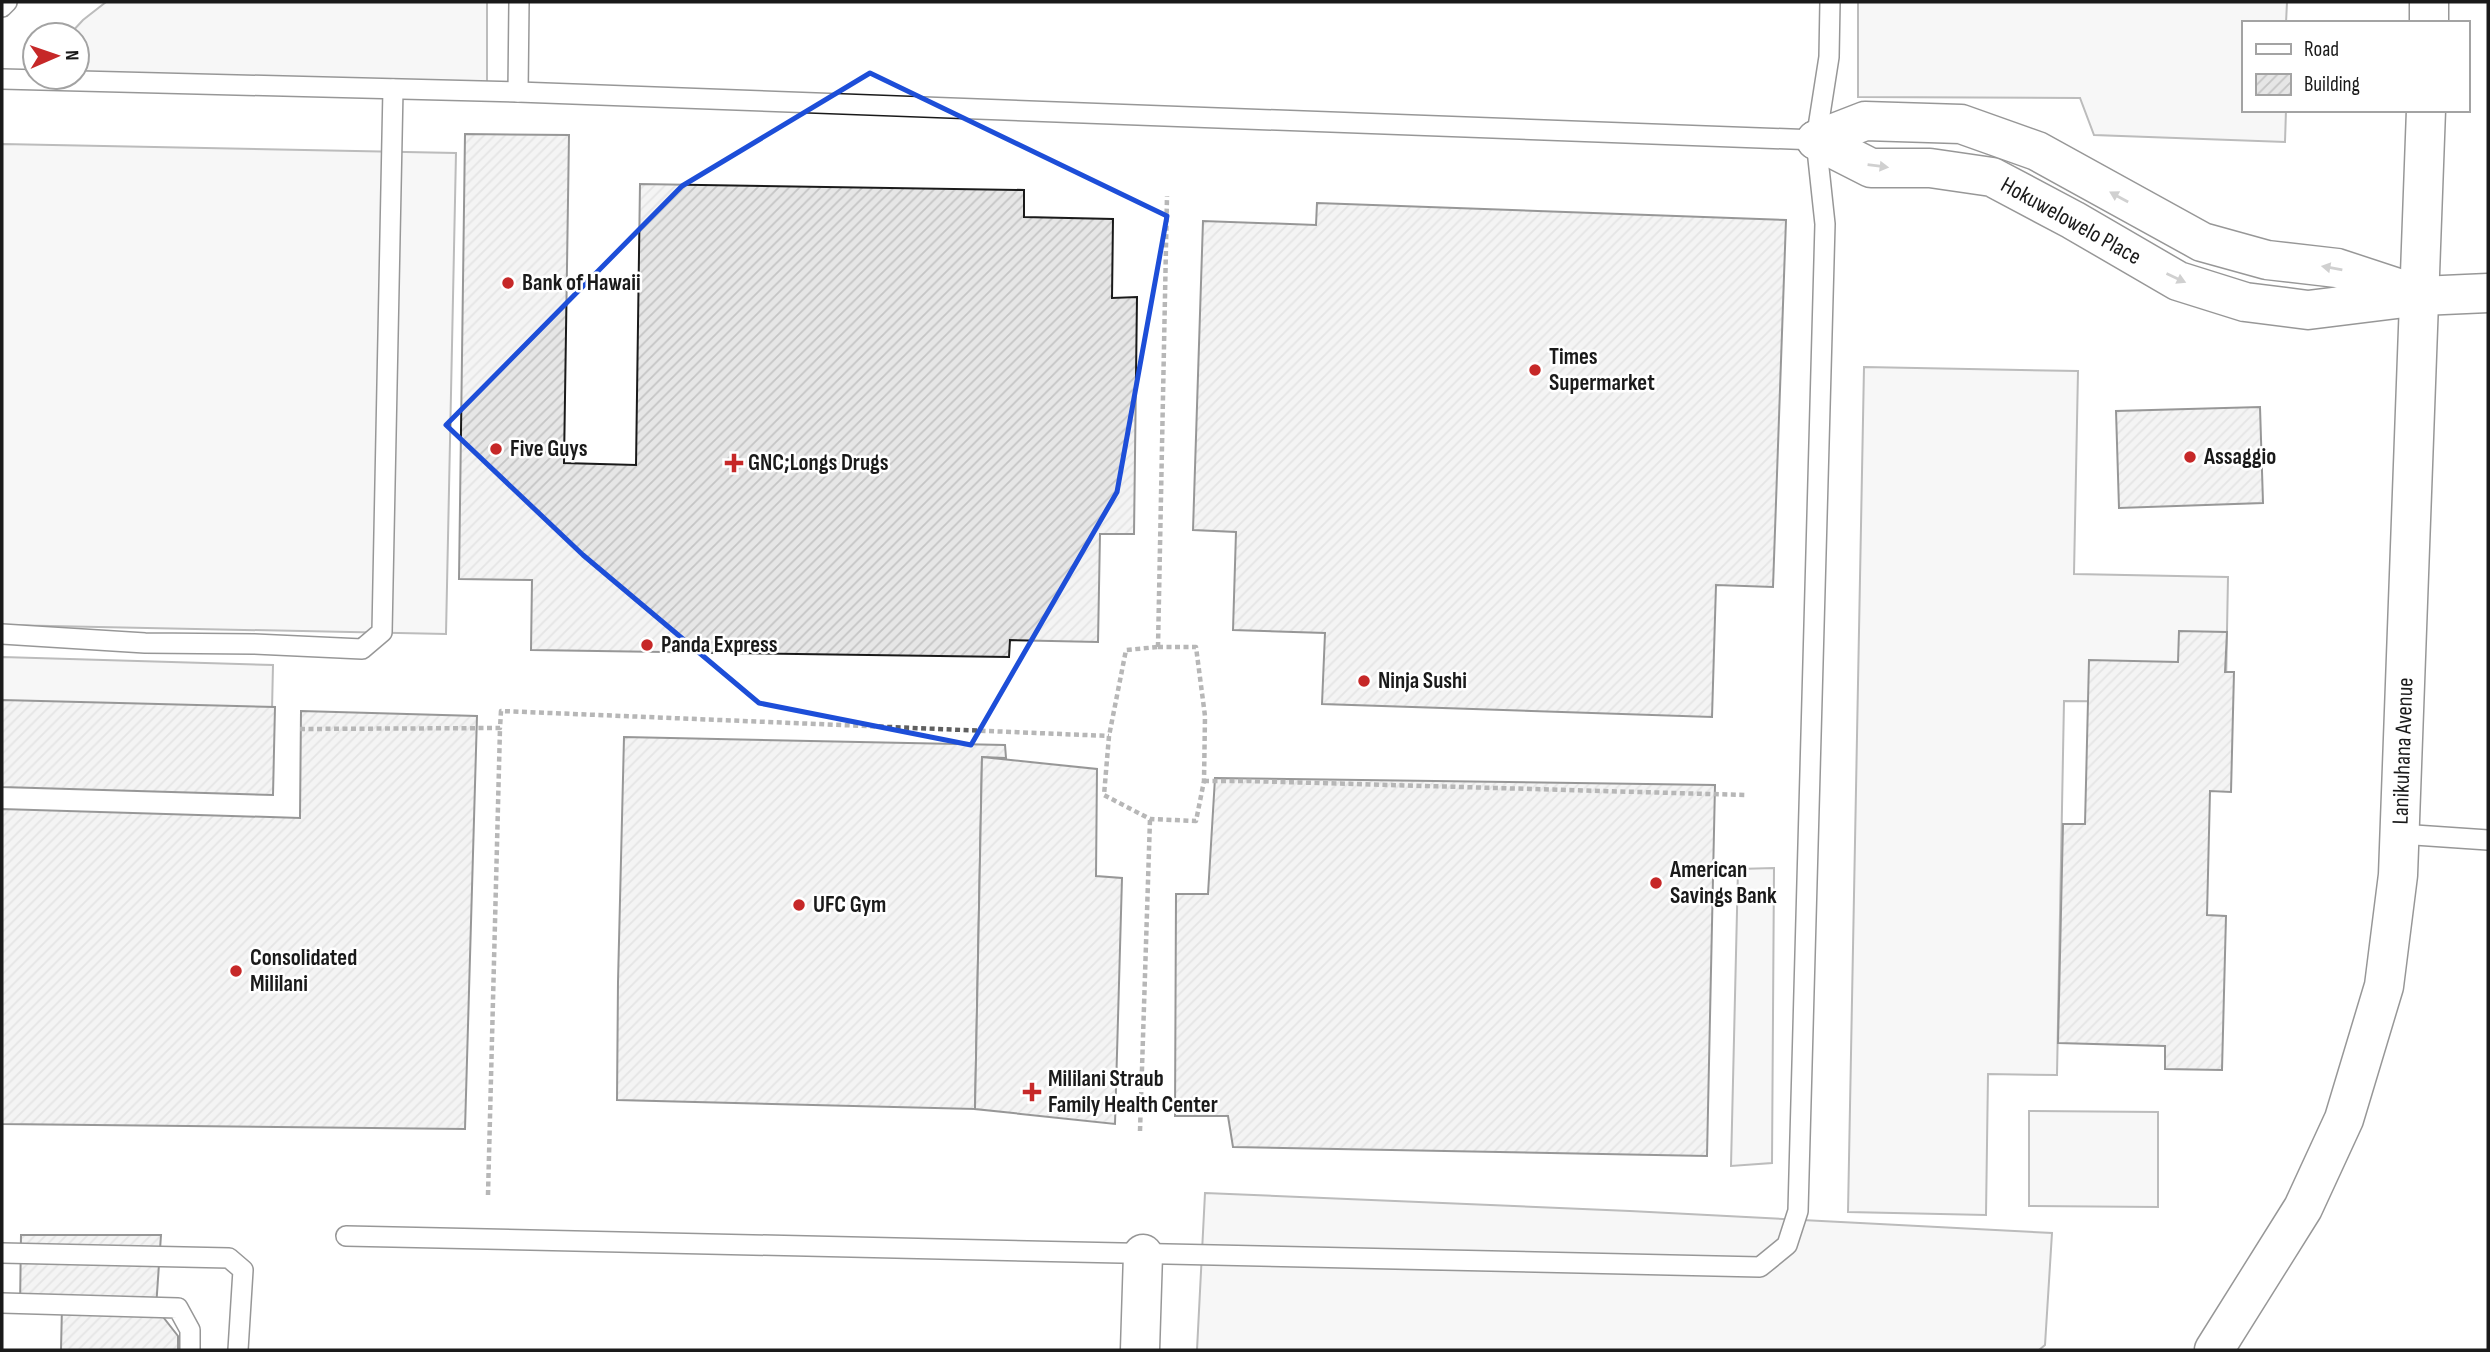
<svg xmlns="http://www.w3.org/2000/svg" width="2490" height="1352" font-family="'Sofia Sans Condensed',sans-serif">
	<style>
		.pitch { fill: #ededed; stroke: #6a6a6a; stroke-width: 2 }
		.building { fill: url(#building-hatch); stroke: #1a1a1a; stroke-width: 2 }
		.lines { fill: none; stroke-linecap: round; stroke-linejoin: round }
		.service-casing { stroke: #1a1a1a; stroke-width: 22 }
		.minor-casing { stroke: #1a1a1a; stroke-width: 41 }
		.secondary-casing { stroke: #1a1a1a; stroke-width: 41 }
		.path { stroke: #5f5f5f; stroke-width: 4.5; stroke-dasharray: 5 3.5; stroke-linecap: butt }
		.service { stroke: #fff; stroke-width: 19 }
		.minor { stroke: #fff; stroke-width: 38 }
		.secondary { stroke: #fff; stroke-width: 38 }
		.oneway { fill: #989898 }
		.marked { fill: none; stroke: #1d4ed8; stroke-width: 5; stroke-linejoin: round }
		.poi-dot { fill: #c62828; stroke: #fff; stroke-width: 2.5 }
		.labels { text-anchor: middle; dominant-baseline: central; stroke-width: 5; stroke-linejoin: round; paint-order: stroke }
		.street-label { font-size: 23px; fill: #1a1a1a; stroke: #fff }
		.poi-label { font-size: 23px; font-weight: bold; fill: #1a1a1a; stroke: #fff; text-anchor: start }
	</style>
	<defs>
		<pattern id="building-hatch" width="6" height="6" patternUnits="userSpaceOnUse" patternTransform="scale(1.75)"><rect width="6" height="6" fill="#e6e6e6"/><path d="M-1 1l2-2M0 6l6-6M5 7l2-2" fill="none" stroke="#c5c5c5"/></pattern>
	</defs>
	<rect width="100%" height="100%" fill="#fff"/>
	<!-- pitch -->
	<g class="pitch">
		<polygon points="106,2 487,2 487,83 77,77 77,35 69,35 83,20"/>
		<polygon points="1858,2 2287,2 2286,23 2243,23 2243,110 2286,110 2285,142 2094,135 2080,98 1858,97"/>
		<polygon points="2,144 456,153 446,634 2,625"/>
		<polygon points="1864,367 2078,371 2074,574 2228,577 2226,684 2167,702 2064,701 2057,1075 1988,1074 1986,1215 1848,1212"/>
		<polygon points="2,657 273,665 272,710 2,702"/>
		<polygon points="1774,868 1772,1163 1731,1166 1738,869"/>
		<polygon points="2029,1111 2158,1112 2158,1207 2029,1206"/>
		<polygon points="1205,1193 1630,1211 2052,1233 2045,1345 2039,1350 1197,1350"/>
	</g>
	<!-- building -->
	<g class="building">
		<polygon points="465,134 569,135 564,463 636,465 640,184 1024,190 1024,217 1113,219 1112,298 1137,297 1134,534 1100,534 1098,642 1010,640 1009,657 531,650 532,580 459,579"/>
		<polygon points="1317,203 1786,220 1773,587 1716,585 1712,717 1322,704 1325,633 1233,630 1236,532 1193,530 1203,221 1316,225"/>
		<polygon points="2260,407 2263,503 2119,508 2116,411"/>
		<polygon points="2179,631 2227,632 2225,672 2234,672 2231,792 2210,791 2207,915 2226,916 2222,1070 2165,1069 2165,1046 2058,1043 2063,824 2085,824 2089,660 2178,662"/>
		<polygon points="2,700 275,707 273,795 2,787"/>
		<polygon points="301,711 477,716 465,1129 2,1124 2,809 300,818"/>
		<polygon points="624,737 1005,745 1006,758 982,757 975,1109 617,1100 618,982"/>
		<polygon points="982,757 1097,769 1096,876 1122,878 1115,1124 975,1109"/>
		<polygon points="1215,778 1715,785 1707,1156 1233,1147 1228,1116 1175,1116 1176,894 1208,894"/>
		<polygon points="21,1235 161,1235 156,1308 20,1307"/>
		<polygon points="62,1306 156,1308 178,1336 178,1350 61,1350"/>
	</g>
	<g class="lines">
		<!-- service casing -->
		<g class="service-casing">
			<g id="service">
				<polyline points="2,7 7,2"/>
				<polyline points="2,79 518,92 1816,140"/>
				<polyline points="518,92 519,2"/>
				<polyline points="2,634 145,643 254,644 362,649 382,632 393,89"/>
				<polyline points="2400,834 2488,840"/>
				<polyline points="346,1236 1760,1267 1787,1245 1798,1211 1825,224 1816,140 1829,57 1830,2"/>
				<polyline points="2,1253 229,1258 243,1270 238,1350"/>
				<polyline points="2,1303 178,1308 190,1330 190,1350"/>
			</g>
		</g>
		<!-- minor casing -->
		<g class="minor-casing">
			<g id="minor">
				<polyline points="1816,140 1871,168 1930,168 1992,177 2073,220 2178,281 2245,302 2308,310 2421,296 2488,293"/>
				<polyline points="1816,140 1865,121 1961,124 2037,151 2202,242 2267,260 2337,268 2413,293"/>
				<polyline points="1140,1350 1143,1254"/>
			</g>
		</g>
		<!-- secondary casing -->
		<g class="secondary-casing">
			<g id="secondary">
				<polyline points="2429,23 2429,2"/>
				<polyline points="2214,1350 2303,1208 2344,1119 2384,986 2398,875 2426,110"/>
			</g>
		</g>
		<!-- path -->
		<g class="path">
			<polygon points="1158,647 1196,647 1205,716 1204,781 1196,821 1150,819 1104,795 1109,736 1126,650"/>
			<polyline points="1158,647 1167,196"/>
			<polyline points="300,729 500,728 501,711 1109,736"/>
			<polyline points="1204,781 1248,781 1745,795"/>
			<polyline points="1140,1131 1150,819"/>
			<polyline points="488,1195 500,728"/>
		</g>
		<!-- service -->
		<use href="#service" class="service"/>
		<!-- minor -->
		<use href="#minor" class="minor"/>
		<!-- secondary -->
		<use href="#secondary" class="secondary"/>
	</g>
	<!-- one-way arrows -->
	<defs><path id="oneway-solid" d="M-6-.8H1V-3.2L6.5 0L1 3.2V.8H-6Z" transform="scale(1.75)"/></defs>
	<g class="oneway">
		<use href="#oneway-solid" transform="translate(1878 166) rotate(7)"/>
		<use href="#oneway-solid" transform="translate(2119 197) rotate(-151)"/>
		<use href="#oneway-solid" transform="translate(2332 268) rotate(-170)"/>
		<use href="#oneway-solid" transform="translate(2176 278) rotate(25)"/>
	</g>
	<!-- marked area -->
	<path d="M0 0H2490V1352H0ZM 870,73 L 1167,216 L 1117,492 L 971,745 L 759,703 L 583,555 L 446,425 L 682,186 Z" fill="#fff" fill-opacity=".55" fill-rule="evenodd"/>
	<path class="marked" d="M 870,73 L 1167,216 L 1117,492 L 971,745 L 759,703 L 583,555 L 446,425 L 682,186 Z"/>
	<!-- markers -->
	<g class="poi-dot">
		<circle cx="508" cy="283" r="7"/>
		<circle cx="1535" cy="370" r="7"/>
		<circle cx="496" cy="449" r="7"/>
		<circle cx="2190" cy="457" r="7"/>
		<path d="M730.5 452.5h7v7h7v7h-7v7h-7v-7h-7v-7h7z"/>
		<circle cx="647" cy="645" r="7"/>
		<circle cx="1364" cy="681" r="7"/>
		<circle cx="1656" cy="883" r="7"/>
		<circle cx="799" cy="905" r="7"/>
		<circle cx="236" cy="971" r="7"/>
		<path d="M1028.5 1081.5h7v7h7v7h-7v7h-7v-7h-7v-7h7z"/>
	</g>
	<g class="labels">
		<!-- street labels -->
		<g class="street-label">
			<text transform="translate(2071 221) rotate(29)">Hokuwelowelo Place</text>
			<text transform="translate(2403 751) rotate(-88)">Lanikuhana Avenue</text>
		</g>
		<!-- poi labels -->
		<g class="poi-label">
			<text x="522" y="283">Bank of Hawaii</text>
			<text x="1549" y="357">Times<tspan x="1549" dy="26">Supermarket</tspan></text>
			<text x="510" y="449">Five Guys</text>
			<text x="2204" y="457">Assaggio</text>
			<text x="748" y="463">GNC;Longs Drugs</text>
			<text x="661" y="645">Panda Express</text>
			<text x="1378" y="681">Ninja Sushi</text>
			<text x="1670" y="870">American<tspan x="1670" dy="26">Savings Bank</tspan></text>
			<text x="813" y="905">UFC Gym</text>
			<text x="250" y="958">Consolidated<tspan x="250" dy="26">Mililani</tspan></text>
			<text x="1048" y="1079">Mililani Straub<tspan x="1048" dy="26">Family Health Center</tspan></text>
		</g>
	</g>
	<!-- border -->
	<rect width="2490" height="1352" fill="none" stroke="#1a1a1a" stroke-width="7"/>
	<!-- legend -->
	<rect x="2242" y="21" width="228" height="91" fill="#ffffff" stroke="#a3a3a3" stroke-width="2"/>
	<rect x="2256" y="44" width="35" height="10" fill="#ffffff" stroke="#a3a3a3" stroke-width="2"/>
	<text x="2304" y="56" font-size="21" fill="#1a1a1a">Road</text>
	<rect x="2256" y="74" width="35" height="21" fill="url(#building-hatch)" stroke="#a3a3a3" stroke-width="2"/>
	<text x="2304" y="91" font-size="21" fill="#1a1a1a">Building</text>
	<!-- north arrow -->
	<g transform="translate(56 56) rotate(88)"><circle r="33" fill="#ffffff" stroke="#a3a3a3" stroke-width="2"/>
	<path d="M0-5L12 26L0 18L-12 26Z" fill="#c62828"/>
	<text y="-10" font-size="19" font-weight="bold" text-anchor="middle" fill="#1a1a1a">N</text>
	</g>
</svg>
